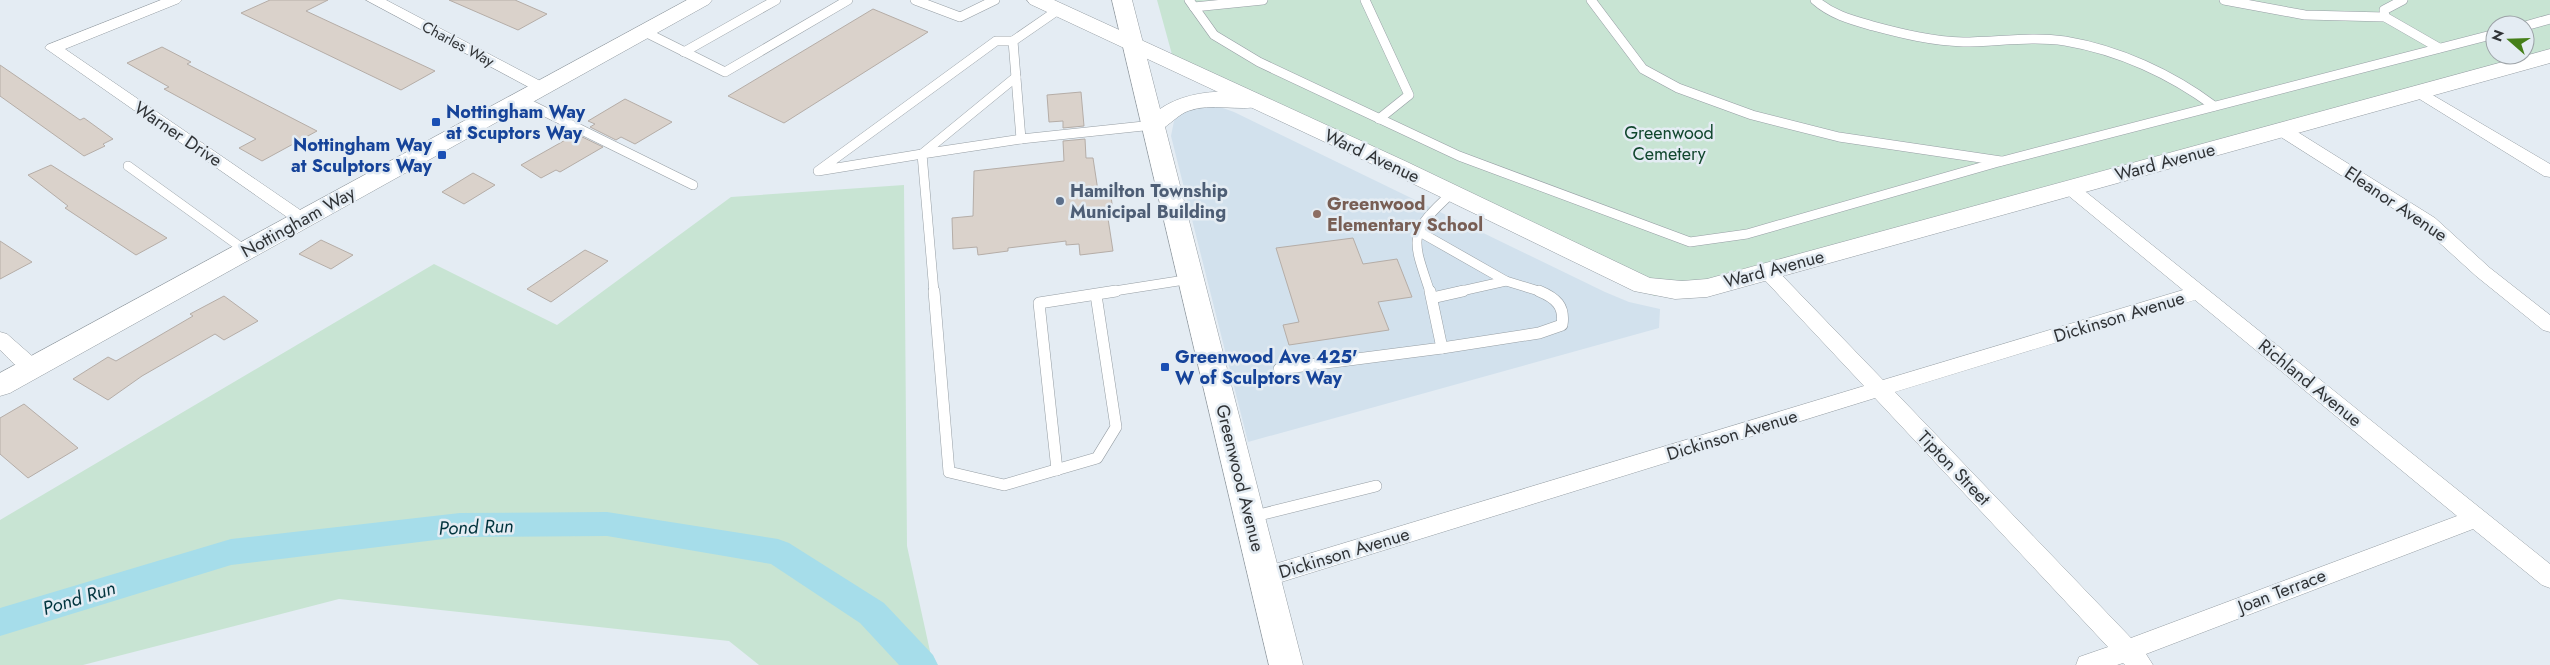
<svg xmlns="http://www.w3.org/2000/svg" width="2550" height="665" font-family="Jost,sans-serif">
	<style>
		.built { fill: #d2e1ed }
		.green { fill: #c8e4d3; fill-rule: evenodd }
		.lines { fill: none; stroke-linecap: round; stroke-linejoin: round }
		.canal { fill: #a6ddea; fill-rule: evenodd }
		.building { fill: #dad2cb; stroke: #b5ada7 }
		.lane-far1-casing { stroke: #969ea4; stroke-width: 10 }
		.lane-casing { stroke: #969ea4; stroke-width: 12 }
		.street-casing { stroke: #969ea4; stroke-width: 1 }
		.secondary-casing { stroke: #969ea4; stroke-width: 1 }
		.primary-casing { stroke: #969ea4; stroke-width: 1 }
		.lane-far1 { stroke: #fff; stroke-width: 9 }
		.lane { stroke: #fff; stroke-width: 11 }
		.street { fill: #fff; fill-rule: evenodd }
		.secondary { fill: #fff; fill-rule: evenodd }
		.primary { fill: #fff; fill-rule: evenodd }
		.transit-dot { fill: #1a4fb4; stroke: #e4ecf3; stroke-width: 2 }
		.service-dot { fill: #5c6f8a; stroke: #e4ecf3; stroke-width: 2 }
		.education-dot { fill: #8d6e63; stroke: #e4ecf3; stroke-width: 2 }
		.labels { text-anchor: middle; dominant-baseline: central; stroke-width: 5; stroke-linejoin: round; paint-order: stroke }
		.far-street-label { font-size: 15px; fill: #303336; stroke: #e4ecf3 }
		.transit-label { font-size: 18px; font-weight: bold; fill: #164399; stroke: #e4ecf3; text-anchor: start }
		.park-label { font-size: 18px; fill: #11472e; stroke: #e4ecf3 }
		.street-label { font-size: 18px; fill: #303336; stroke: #e4ecf3 }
		.service-label { font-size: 18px; font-weight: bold; fill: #4e5e75; stroke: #e4ecf3; text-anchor: start }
		.education-label { font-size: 18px; font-weight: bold; fill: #785e54; stroke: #e4ecf3; text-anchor: start }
		.water-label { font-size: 19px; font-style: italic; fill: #00333d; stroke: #e4ecf3 }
	</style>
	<rect width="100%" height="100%" fill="#e4ecf3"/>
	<!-- built -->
	<polygon class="built" points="1205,106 1220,107 1234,112 1605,292 1629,302 1660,309 1659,328 1248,442 1171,136 1175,116 1186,109"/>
	<!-- green -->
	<g class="green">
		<path d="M 1157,0 L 2550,0 L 2550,58 L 1654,296 L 1176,69 ZM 2495,25 L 2525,25 L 2525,55 L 2495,55 Z"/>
		<polygon points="904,185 907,546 933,665 759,665 729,641 339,599 83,665 0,665 0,520 434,264 557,325 731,197"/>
	</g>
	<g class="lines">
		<!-- canal -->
		<polygon class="canal" points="607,512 778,539 789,543 884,603 933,655 938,665 899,665 860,623 771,564 607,536 460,537 231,565 0,636 0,608 231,539 460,513"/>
	</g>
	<!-- building -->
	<g class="building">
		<polygon points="270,0 328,0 306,11 435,71 401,90 241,13"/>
		<polygon points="449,0 515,0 547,14 518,30"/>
		<polygon points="873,9 928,32 784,123 728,96"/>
		<polygon points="162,47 191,62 187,64 317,131 262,161 239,148 256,139 164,89 169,87 127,63"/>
		<polygon points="0,65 80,120 84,118 113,139 103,144 105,146 84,156 0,96"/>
		<polygon points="1081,92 1084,126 1063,128 1063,121 1049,122 1047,95"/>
		<polygon points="625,99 672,122 635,144 621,137 616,140 590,127 595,124 588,121"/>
		<polygon points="576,134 603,147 560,172 556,170 541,178 521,165"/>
		<polygon points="1085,139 1086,158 1093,158 1098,191 1110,189 1113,211 1107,212 1113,251 1080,255 1079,244 1066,245 1066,241 1008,248 1008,251 978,255 977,247 953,249 952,218 973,216 974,171 1064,161 1063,141"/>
		<polygon points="51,165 167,238 136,255 65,208 68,206 28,175"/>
		<polygon points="473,173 495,185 464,204 442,192"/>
		<polygon points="1353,238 1363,264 1397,259 1412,297 1378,302 1389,330 1289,345 1283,325 1299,322 1276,248"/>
		<polygon points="321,240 353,255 331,269 299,254"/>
		<polygon points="0,241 32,262 0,279"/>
		<polygon points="585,250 608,261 551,302 527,289"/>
		<polygon points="224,296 258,321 224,340 215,334 142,376 108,400 73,379 108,357 116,361 193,316 190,314"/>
		<polygon points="24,404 78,448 28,478 0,454 0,418"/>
	</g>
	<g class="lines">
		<!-- lane-far1 casing -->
		<g class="lane-far1-casing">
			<g id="lane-far1">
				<polyline points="915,0 960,17 995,0"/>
				<polyline points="1189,0 1214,35 1259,62 1459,156 1690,242 1747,234 1995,163 2495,34"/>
				<polyline points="1365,0 1409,95 1379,119"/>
				<polyline points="1591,0 1643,69 1678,88 1752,115 1839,137 2001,161"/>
				<path d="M 1815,0 C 1832,15 1852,20 1873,26 C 1903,34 1932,41 1963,42 C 1997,42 2031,36 2065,41 C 2119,50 2171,74 2214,106"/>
				<polyline points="2224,0 2305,15 2385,17 2439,48"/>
				<polyline points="1194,7 1263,0"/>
				<polyline points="2385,17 2384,10 2403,0"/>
				<polyline points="2525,26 2550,19"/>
				<polyline points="645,32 725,72 848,0"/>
				<polyline points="1013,41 996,41 818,171 922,154 1016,77"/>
				<polyline points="684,52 776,0"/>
				<polyline points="521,100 693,185"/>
				<polyline points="1021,139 1013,41 1058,10"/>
				<polyline points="128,166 246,251"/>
				<polyline points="1418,231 1506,281 1457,292"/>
				<polyline points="1506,281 1542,292"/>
				<polyline points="934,292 922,154 1021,139 1153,125"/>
				<polyline points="1108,292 1191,279"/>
				<path d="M 1430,292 C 1412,238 1407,234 1452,193"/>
			</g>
		</g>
		<!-- lane casing -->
		<g class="lane-casing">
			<g id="lane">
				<polyline points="934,291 949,472 1004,485 1097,458 1116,427 1096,295"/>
				<polyline points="1432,298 1463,291"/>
				<path d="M 1442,348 L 1539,333 L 1562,325 C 1565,306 1556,298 1539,291"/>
				<polyline points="1279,369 1442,348 1430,291"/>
				<polyline points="1057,470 1039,303 1116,291"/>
				<polyline points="1251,517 1376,486"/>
			</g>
		</g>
		<!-- street casing -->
		<g class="street-casing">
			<g id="street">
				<polygon points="161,0 182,0 179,3 65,49 309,216 312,220 309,224 297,224 45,48 47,45"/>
				<polygon points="366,0 386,0 548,85 550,88 542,93 536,91"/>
				<polygon points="2419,87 2550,164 2550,177 2544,176 2413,95 2411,92"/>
				<polygon points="2282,125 2288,126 2435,218 2490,268 2550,315 2550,332 2543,330 2476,276 2421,226 2276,134 2273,130 2276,126"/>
				<path d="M 2070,182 L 2076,184 L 2550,564 L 2550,588 L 2542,585 L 2473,529 L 2146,654 L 2153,665 L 2125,665 L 2123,663 L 2117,665 L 2076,665 L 2079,657 L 2108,647 L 1875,398 L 1265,587 L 1257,584 L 1253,577 L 1257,570 L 1265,567 L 1864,386 L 1760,275 L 1757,271 L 1760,267 L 1767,265 L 1774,267 L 1883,380 L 2183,290 L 2064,192 L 2061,188 L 2064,184 ZM 2195,300 L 2457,516 L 2131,638 L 1895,392 Z"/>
				<path d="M 0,332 L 7,334 L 40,363 L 43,368 L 40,373 C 24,378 12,361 0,350 Z"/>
			</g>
		</g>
		<!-- secondary casing -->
		<g class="secondary-casing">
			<g id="secondary">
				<polygon points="687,0 712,0 709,4 10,393 0,396 0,373"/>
				<polygon points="1027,0 1054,0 1405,161 1650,278 1682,281 1707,279 2550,49 2550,63 1707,297 1675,299 1634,291 1387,171 1030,4"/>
			</g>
		</g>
		<!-- primary casing -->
		<g class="primary-casing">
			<path id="primary" d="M 1112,0 L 1132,0 L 1160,109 C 1187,90 1231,88 1262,96 L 1265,101 L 1262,106 C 1238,112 1212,102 1188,111 C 1180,114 1172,122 1165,127 L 1303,665 L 1269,665 Z"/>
		</g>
		<!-- lane-far1 -->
		<use href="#lane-far1" class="lane-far1"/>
		<!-- lane -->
		<use href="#lane" class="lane"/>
		<!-- street -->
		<use href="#street" class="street"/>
		<!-- secondary -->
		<use href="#secondary" class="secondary"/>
		<!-- primary -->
		<use href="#primary" class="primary"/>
	</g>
	<!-- markers -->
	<g class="transit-dot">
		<rect x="431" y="117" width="10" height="10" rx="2.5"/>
		<rect x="437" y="150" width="10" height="10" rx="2.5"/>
		<rect x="1160" y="362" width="10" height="10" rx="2.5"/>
	</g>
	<circle class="service-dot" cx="1060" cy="201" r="5"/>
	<circle class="education-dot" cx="1317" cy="214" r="5"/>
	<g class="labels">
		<!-- far-street labels -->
		<g class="far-street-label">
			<text transform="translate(458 44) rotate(28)">Charles Way</text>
		</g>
		<!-- transit labels -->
		<g class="transit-label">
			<text x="446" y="112">Nottingham Way<tspan x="446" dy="21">at Scuptors Way</tspan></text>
			<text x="432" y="145" text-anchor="end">Nottingham Way<tspan x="432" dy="21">at Sculptors Way</tspan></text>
			<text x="1175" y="357">Greenwood Ave 425'<tspan x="1175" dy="21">W of Sculptors Way</tspan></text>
		</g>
		<!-- park labels -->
		<g class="park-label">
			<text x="1669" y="133">Greenwood<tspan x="1669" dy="21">Cemetery</tspan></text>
		</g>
		<!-- street labels -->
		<g class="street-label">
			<text transform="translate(178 134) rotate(34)">Warner Drive</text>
			<text transform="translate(1372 156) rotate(25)">Ward Avenue</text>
			<text transform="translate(2165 162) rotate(-15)">Ward Avenue</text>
			<text transform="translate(2396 204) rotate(34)">Eleanor Avenue</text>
			<text transform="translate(298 222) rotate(-29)">Nottingham Way</text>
			<text transform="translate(1774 269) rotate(-15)">Ward Avenue</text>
			<text transform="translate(2119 317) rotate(-17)">Dickinson Avenue</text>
			<text transform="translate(2310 383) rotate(39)">Richland Avenue</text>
			<text transform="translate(1732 435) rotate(-17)">Dickinson Avenue</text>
			<text transform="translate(1954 468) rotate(46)">Tipton Street</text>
			<text transform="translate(1240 478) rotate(76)">Greenwood Avenue</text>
			<text transform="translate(1344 553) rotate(-17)">Dickinson Avenue</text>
			<text transform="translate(2282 591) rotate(-21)">Joan Terrace</text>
		</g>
		<!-- service labels -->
		<g class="service-label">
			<text x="1070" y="191">Hamilton Township<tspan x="1070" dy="21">Municipal Building</tspan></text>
		</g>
		<!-- education labels -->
		<g class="education-label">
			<text x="1327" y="204">Greenwood<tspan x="1327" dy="21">Elementary School</tspan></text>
		</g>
		<!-- water labels -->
		<g class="water-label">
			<text transform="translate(476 527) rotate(-2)">Pond Run</text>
			<text transform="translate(79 598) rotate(-17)">Pond Run</text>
		</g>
	</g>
	<!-- north arrow -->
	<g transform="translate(2510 40) rotate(290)"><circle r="24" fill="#e4ecf3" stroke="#9ca2a7"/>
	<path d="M0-4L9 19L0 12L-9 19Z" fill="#457f19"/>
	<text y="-8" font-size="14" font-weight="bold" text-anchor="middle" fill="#303336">N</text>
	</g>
</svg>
